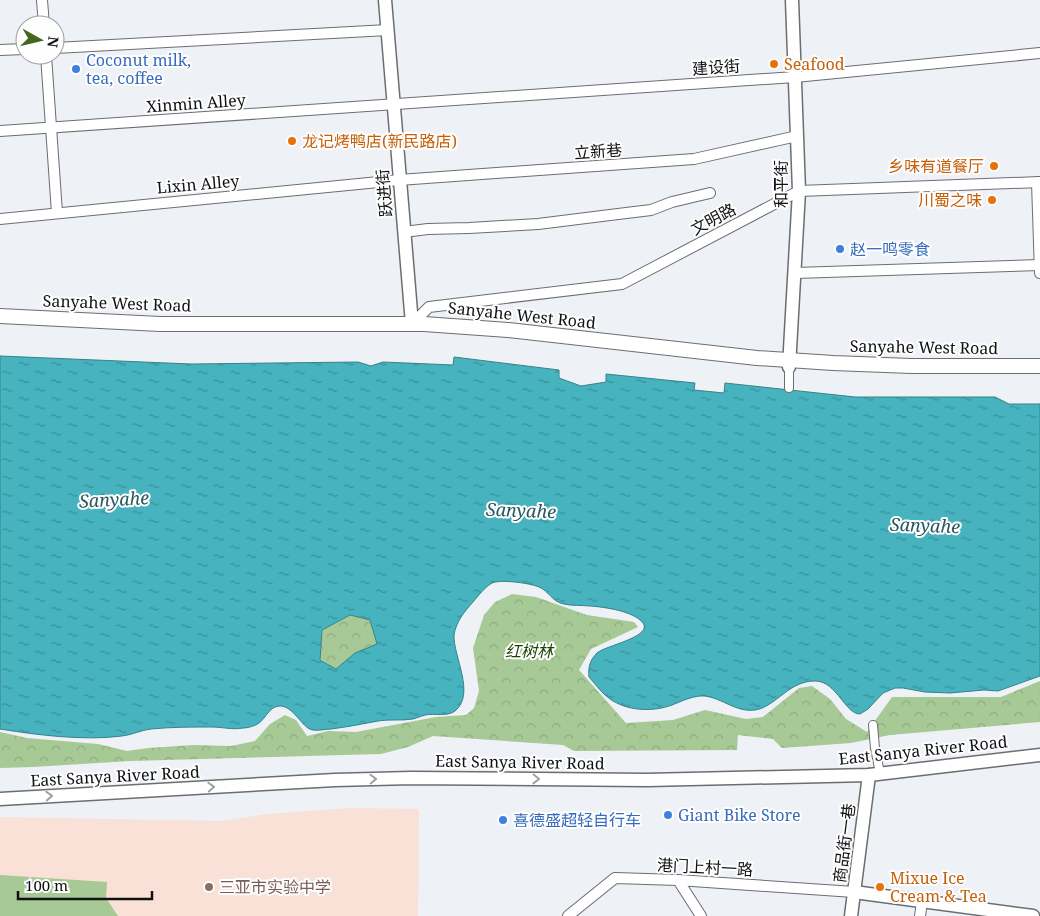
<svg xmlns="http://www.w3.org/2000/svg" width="1040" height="916" font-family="'Noto Serif','Noto Sans SC',serif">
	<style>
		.education { fill: #f9e1d7 }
		.forest { fill: url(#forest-crowns) }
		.park { fill: #a7c996 }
		.water { fill: url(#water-ripples); stroke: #36828a; fill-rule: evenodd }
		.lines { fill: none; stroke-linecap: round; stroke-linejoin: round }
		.pedestrian-casing { stroke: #6b6e71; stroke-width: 10 }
		.minor-casing { stroke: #6b6e71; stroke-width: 12 }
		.tertiary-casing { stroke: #6b6e71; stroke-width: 15 }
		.secondary-casing { stroke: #6b6e71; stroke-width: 16 }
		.pedestrian { stroke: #fff; stroke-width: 8 }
		.minor { stroke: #fff; stroke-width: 10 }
		.tertiary { stroke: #fff; stroke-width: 12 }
		.secondary { stroke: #fff; stroke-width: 14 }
		.oneway { stroke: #9fa0a0 }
		.food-dot { fill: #e8710a; stroke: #fefeff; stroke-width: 2 }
		.shop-dot { fill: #3f7fe0; stroke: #fefeff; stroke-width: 2 }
		.education-dot { fill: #8d6e63; stroke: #fefeff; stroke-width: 2 }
		.labels { text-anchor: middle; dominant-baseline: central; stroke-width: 4; stroke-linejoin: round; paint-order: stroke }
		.shop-label { font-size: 16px; fill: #366cbe; stroke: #fefeff; text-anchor: start }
		.food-label { font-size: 16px; fill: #c56008; stroke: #fefeff; text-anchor: start }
		.street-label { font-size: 16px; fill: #101112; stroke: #fefeff }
		.park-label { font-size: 16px; font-style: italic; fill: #1c4300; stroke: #fefeff }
		.education-label { font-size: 16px; fill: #785e54; stroke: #fefeff; text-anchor: start }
		.water-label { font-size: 18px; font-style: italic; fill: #29585d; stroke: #fefeff }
	</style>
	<defs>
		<pattern id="forest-crowns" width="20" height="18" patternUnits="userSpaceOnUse" patternTransform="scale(1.25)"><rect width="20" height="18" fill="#a7c996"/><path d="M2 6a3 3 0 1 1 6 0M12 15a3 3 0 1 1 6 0" fill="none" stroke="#8fac80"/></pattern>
		<pattern id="water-ripples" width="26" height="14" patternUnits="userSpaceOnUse" patternTransform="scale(1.25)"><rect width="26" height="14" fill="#46b3be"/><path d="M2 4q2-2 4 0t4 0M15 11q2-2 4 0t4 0" fill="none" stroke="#399099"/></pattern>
	</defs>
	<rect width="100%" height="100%" fill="#eef1f5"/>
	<!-- education -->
	<polygon class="education" points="350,808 419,809 418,916 0,916 0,817 221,821 267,814"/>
	<!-- forest -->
	<g class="forest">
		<polygon points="512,594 536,597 587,615 634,622 638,627 591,649 579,670 626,723 673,720 705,710 746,719 763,717 799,688 812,686 830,699 846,719 867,732 892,697 1001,697 1040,681 1040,722 890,735 851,743 782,748 773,739 738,735 737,750 574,751 563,745 433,736 408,747 381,754 130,761 33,767 0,768 0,732 27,738 98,744 127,751 148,748 194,745 231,746 255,741 270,724 285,715 296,720 307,736 328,731 356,732 436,717 466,715 474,708 479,691 473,648 484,615 495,602"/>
		<polygon points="350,615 370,620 377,644 355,653 336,669 320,659 322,630"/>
	</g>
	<!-- park -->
	<polygon class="park" points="0,875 107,882 106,898 118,916 0,916"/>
	<!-- water -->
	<path class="water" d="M 0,356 L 191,364 L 358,362 L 371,366 L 383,362 L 453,365 L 454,357 L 559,370 L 559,378 L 581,386 L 606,382 L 606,374 L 695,383 L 694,390 L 724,393 L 725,383 L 855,397 L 995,397 L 1009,404 L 1040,404 L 1040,676 L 998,691 L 984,690 L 950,693 L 925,692 L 903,688 L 895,688 L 883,693 L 868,709 L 860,714 C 845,714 837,682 816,681 C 789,680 776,707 755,710 C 737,713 722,698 705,696 C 694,695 682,701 672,705 C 653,712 630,711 613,701 C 603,695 596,685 589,677 C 588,667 590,660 597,653 C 604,646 653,637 643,623 C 634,611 604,607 590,606 C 581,605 572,606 564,604 C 552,602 549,591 539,587 C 530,583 500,579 492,583 C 485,587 478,596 473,602 C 464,612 456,622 454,635 C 453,656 476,694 455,711 C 447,717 434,713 425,715 C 421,716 417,718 413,719 C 401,721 389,719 378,721 C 362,724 347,727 331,729 C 325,729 319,731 313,730 C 302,729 294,705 279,706 C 269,707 266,718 259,723 C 255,726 248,728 243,728 C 233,730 222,727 212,727 C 193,727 171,727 151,729 C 141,730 132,735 122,736 C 84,741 37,735 0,729 ZM 350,615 L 370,620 L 377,644 L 355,653 L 336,669 L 320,660 L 322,630 Z"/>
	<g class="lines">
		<!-- pedestrian casing -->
		<g class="pedestrian-casing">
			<g id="pedestrian">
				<polyline points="789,388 789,367"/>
				<polyline points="873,725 875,748 880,773"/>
			</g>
		</g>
		<!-- minor casing -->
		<g class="minor-casing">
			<g id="minor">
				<polyline points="42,0 44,25"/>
				<polyline points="55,48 388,30"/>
				<polyline points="0,50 25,49"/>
				<polyline points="46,55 57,213"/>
				<polyline points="0,131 795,77 1040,53"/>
				<polyline points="1037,182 1040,273"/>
				<polyline points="0,219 399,180 694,159 797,136"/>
				<polyline points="404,232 428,229 469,228 538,224 618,214 651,210 672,202 710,193"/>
				<polyline points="795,273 1040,265"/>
				<polyline points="412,324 429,307 622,284 799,191 1040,182"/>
				<polyline points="678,880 701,916"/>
				<polyline points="568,916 615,878 678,880 854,892"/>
				<polyline points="920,916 922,902"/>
			</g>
		</g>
		<!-- tertiary casing -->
		<g class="tertiary-casing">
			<g id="tertiary">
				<polyline points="385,0 412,324"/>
				<polyline points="789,367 799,191 792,0"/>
				<polyline points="0,799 335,780 411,778 647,780 869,775 1040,755"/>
				<polyline points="854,892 1033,916"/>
				<polyline points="851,916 869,775"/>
			</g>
		</g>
		<!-- secondary casing -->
		<g class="secondary-casing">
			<polyline id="secondary" points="0,316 160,324 424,324 508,330 757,358 833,363 911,366 1040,366"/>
		</g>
		<!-- pedestrian -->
		<use href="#pedestrian" class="pedestrian"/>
		<!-- minor -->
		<use href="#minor" class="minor"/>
		<!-- tertiary -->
		<use href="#tertiary" class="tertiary"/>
		<!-- secondary -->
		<use href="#secondary" class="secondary"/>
	</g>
	<!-- one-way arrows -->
	<defs><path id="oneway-chevron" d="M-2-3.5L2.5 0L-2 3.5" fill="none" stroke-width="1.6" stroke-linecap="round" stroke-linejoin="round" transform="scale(1.25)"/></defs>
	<g class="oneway">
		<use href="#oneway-chevron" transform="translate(373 779) rotate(-2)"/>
		<use href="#oneway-chevron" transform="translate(536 779) rotate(1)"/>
		<use href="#oneway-chevron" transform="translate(211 787) rotate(-3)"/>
		<use href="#oneway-chevron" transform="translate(49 796) rotate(-3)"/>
	</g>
	<!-- markers -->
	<g class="food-dot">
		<circle cx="774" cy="64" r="5"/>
		<circle cx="292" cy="141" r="5"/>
		<circle cx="994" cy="166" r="5"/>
		<circle cx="992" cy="200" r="5"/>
		<circle cx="880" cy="887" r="5"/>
	</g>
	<g class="shop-dot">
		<circle cx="76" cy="69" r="5"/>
		<circle cx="840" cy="249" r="5"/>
		<circle cx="668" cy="815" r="5"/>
		<circle cx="503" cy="820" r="5"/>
	</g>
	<circle class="education-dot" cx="209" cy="887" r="5"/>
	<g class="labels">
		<!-- shop labels -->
		<g class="shop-label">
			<text x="86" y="60">Coconut milk,<tspan x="86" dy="18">tea, coffee</tspan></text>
			<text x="850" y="249">赵一鸣零食</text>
			<text x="678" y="815">Giant Bike Store</text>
			<text x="513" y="820">喜德盛超轻自行车</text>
		</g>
		<!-- food labels -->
		<g class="food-label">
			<text x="784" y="64">Seafood</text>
			<text x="302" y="141">龙记烤鸭店(新民路店)</text>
			<text x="984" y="166" text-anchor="end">乡味有道餐厅</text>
			<text x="982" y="200" text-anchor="end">川蜀之味</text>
			<text x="890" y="878">Mixue Ice<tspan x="890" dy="18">Cream &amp; Tea</tspan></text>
		</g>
		<!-- street labels -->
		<g class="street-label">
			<text transform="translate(716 67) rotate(-4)">建设街</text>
			<text transform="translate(196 103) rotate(-4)">Xinmin Alley</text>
			<text transform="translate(598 151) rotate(-4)">立新巷</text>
			<text transform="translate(198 184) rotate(-5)">Lixin Alley</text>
			<text transform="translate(781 184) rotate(-90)">和平街</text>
			<text transform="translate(384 193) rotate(-95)">跃进街</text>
			<text transform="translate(713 219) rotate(-28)">文明路</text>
			<text transform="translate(117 303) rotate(2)">Sanyahe West Road</text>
			<text transform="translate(522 315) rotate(6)">Sanyahe West Road</text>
			<text transform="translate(924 347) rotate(1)">Sanyahe West Road</text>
			<text transform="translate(923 750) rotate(-6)">East Sanya River Road</text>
			<text transform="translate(520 762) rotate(1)">East Sanya River Road</text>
			<text transform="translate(115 776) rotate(-3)">East Sanya River Road</text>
			<text transform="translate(844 843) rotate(-83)">商品街一巷</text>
			<text transform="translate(705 867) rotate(3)">港门上村一路</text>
		</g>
		<!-- park labels -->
		<g class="park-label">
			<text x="529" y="651">红树林</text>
		</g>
		<!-- education labels -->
		<g class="education-label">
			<text x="219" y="887">三亚市实验中学</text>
		</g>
		<!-- water labels -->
		<g class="water-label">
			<text transform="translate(114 499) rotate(-3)">Sanyahe</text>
			<text transform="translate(521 510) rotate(2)">Sanyahe</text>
			<text transform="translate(925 525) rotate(2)">Sanyahe</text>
		</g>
	</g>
	<!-- north arrow -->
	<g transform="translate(40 40) rotate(98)"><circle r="24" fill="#fefeff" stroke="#9f9fa0"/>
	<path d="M0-4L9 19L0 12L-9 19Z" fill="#43671f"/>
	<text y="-8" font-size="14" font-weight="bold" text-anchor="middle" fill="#101112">N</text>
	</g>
	<!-- scale -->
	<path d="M18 891v8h134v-8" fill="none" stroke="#101112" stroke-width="2.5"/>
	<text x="25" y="891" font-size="15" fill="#101112" stroke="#fefeff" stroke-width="4" paint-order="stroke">100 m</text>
</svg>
